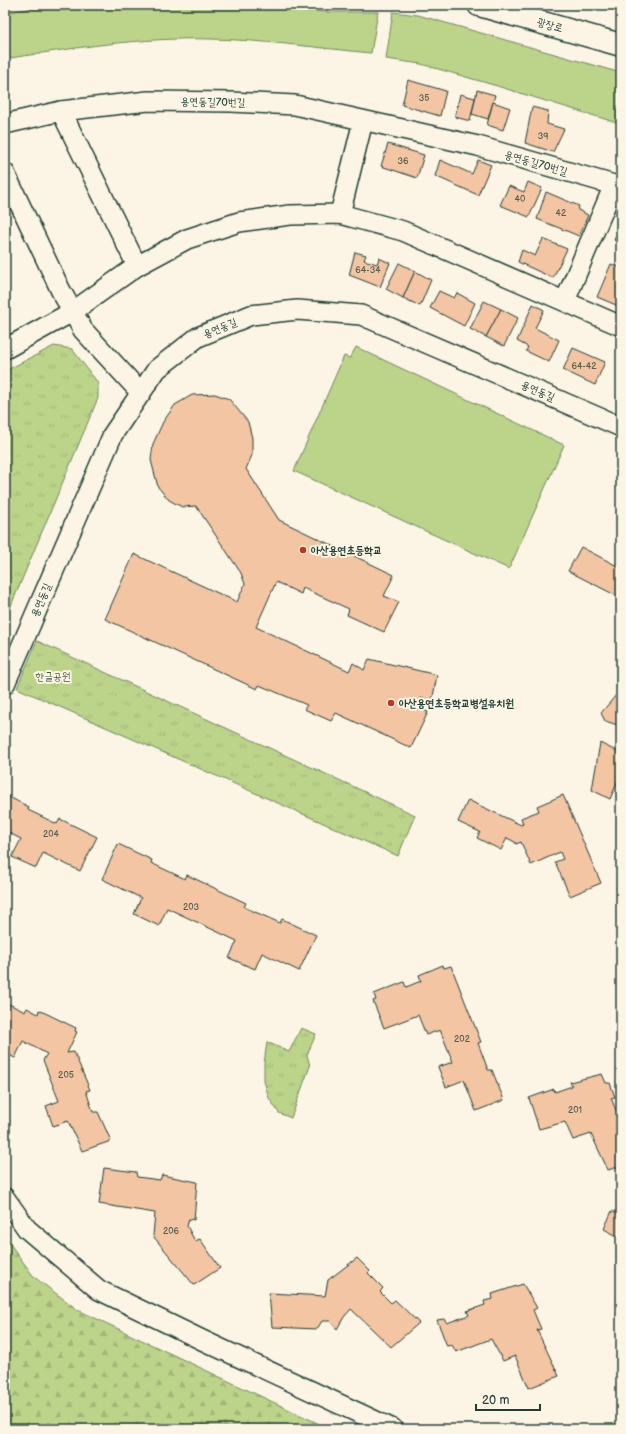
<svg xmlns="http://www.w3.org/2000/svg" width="626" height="1434" font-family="'Balsamiq Sans','Poor Story',sans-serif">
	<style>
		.grass { fill: #bcd38a; stroke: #6e885f }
		.forest { fill: url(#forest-firs); stroke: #6e885f }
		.park { fill: url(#park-tufts); stroke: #6e885f }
		.building { fill: #f3c5a3; stroke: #1f3d34 }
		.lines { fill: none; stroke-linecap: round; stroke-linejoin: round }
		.minor-casing { stroke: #1f3d34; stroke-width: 22 }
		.secondary-casing { stroke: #1f3d34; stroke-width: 25 }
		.minor { stroke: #fcf5e5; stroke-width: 19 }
		.secondary { stroke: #fcf5e5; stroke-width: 22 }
		.poi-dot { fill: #c8321e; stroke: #fcf5e5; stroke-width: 1.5 }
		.labels { text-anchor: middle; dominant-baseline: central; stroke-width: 4; stroke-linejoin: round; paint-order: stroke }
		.number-label { font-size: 9px; fill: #545f50 }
		.street-label { font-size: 11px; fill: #1f3d34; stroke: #fcf5e5 }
		.poi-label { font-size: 11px; font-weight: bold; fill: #1f3d34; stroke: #fcf5e5; text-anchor: start }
		.park-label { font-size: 11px; fill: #3e5b45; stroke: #fcf5e5 }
	</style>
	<defs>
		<pattern id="forest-firs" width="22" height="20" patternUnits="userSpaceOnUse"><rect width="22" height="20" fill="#bcd38a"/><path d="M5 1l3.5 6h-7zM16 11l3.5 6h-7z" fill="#a1b678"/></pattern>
		<pattern id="park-tufts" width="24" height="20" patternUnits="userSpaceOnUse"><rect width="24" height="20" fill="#bcd38a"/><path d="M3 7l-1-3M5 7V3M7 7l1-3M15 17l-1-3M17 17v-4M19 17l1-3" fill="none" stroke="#a1b678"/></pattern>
	</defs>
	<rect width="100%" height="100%" fill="#fcf5e5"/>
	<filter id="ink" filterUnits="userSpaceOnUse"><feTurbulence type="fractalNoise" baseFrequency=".025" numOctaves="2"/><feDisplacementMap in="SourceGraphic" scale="8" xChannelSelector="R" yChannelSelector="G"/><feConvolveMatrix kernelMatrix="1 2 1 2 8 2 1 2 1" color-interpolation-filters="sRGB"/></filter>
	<g filter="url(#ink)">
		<!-- grass -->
		<g class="grass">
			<path d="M 48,5 L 197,5 L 329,12 L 378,12 L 371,53 C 318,48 264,40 211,39 C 142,37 72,48 5,59 L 5,13 Z"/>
			<polygon points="393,12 418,15 621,73 621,124 497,86 421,64 386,59"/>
			<polygon points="356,347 564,445 509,569 294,471 344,356 350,358"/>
		</g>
		<!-- forest -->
		<polygon class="forest" points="5,1237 34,1277 78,1310 330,1429 5,1429"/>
		<!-- park -->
		<g class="park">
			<polygon points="54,346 72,349 98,383 98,398 5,620 5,371"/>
			<polygon points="37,641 415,815 398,856 17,688"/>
			<polygon points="301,1028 316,1034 307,1055 310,1066 291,1118 279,1113 269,1098 264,1081 264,1063 267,1042 289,1052"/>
		</g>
		<!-- building -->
		<g class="building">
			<polygon points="408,80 446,91 440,116 402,105"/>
			<polygon points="477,90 495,95 488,119 472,114"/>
			<polygon points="460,94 475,98 470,121 455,117"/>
			<polygon points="493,102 510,108 503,130 487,125"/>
			<polygon points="532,107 548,111 547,124 564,129 553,152 525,143"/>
			<polygon points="388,144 424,155 417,178 381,166"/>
			<polygon points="440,160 472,174 478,160 491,165 478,195 435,176"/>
			<polygon points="528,182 542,188 529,217 500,205 509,186 524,192"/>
			<polygon points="546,192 579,206 578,210 588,215 579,236 537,219"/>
			<polygon points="621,226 621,244 614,240"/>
			<polygon points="543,239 567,249 553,278 518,262 522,250 535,256"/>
			<polygon points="355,252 366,255 364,260 377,264 379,258 390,263 380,287 349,275"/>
			<polygon points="399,263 415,271 403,298 386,289"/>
			<polygon points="611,264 621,268 621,307 597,297"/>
			<polygon points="415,271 431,280 420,306 403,298"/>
			<polygon points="439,291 454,298 457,293 475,303 464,326 430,308"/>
			<polygon points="484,301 501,309 486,337 470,329"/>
			<polygon points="533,304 544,310 535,328 559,340 549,362 526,351 528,347 517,341"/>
			<polygon points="501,309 518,318 504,346 486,337"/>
			<polygon points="573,348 605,362 595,385 563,370"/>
			<polygon points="215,394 229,399 248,422 252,438 252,455 246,469 279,520 394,575 384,596 399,602 384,632 347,615 349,609 303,588 301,594 276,582 256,627 349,671 353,663 364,670 369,659 437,675 432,702 421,698 417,708 428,712 411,748 336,713 331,721 304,709 307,705 259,685 257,689 105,619 134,554 237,602 245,584 241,573 196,506 182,507 169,500 158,487 151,460 153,444 163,422 175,405 192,395"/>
			<polygon points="581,547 621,568 621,598 568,571"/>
			<polygon points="617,694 621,696 621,726 605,721 601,713"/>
			<polygon points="600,743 620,753 621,751 621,774 610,799 592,790"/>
			<polygon points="5,795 29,807 28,810 57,824 60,819 97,837 80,871 43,853 36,868 12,857 21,839 5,831"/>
			<polygon points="563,795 601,883 570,896 555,862 563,859 560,852 531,865 521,842 516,844 515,842 507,838 501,850 477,838 480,832 458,822 468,800 521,825 523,824 521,818 539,811 537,806"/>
			<polygon points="118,844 152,860 151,863 185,879 187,875 246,903 244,907 280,923 282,919 316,935 299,971 262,953 255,969 229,958 237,941 167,908 159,926 134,914 141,898 102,879"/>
			<polygon points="443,965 444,968 451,966 481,1042 478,1043 488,1070 492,1070 504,1100 476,1111 464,1080 446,1087 438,1067 453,1062 440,1030 426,1035 418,1015 384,1028 373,1001 376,1000 374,994 404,982 406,987 421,981 419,975"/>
			<polygon points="5,1002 25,1012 27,1008 38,1014 39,1010 76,1028 75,1031 77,1032 67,1053 74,1052 90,1090 86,1091 93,1112 98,1112 111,1141 82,1151 68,1121 53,1126 46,1106 59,1101 43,1060 47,1054 23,1041 15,1058 5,1053"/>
			<polygon points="602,1074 606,1083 610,1083 615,1097 611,1098 621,1122 621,1166 608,1170 591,1134 573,1140 565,1122 539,1129 529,1098 554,1089 555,1092 572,1086 570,1082"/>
			<polygon points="104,1168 136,1172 137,1177 160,1180 162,1175 197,1182 194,1220 189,1219 187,1226 195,1241 200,1239 220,1268 194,1285 153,1236 155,1213 99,1204"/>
			<polygon points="612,1211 621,1215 621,1238 604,1229"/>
			<polygon points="357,1258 370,1271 368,1273 383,1288 380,1292 391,1303 395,1300 419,1323 391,1347 351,1309 344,1317 337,1329 330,1321 322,1321 317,1329 272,1327 269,1293 325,1296 328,1280"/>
			<polygon points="523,1284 537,1308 533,1310 541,1329 537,1330 559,1376 529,1388 515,1356 503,1361 491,1339 456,1352 452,1345 447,1346 437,1320 444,1319 447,1323 469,1315 467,1311 485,1305 484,1301 493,1299 492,1294"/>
		</g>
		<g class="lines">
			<!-- minor casing -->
			<g class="minor-casing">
				<g id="minor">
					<polyline points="61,111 137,266"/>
					<polyline points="5,124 61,111 148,101 231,102 295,105 478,146 621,187"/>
					<polyline points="5,173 61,291 83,330 141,393"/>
					<polyline points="340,214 363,121"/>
					<polyline points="565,301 614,185"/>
					<polyline points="5,349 72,312 137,266 187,239 239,222 290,215 340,214 403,231 621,326"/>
					<polyline points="5,684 113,434 157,369 198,337 251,315 297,310 361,315 621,427"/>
					<polyline points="5,1198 27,1229 99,1290 202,1340 393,1429"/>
				</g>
			</g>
			<!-- secondary casing -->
			<g class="secondary-casing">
				<polyline id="secondary" points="479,5 621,45"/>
			</g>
			<!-- minor -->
			<use href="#minor" class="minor"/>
			<!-- secondary -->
			<use href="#secondary" class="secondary"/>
		</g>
	</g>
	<!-- markers -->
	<g class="poi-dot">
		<circle cx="303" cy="550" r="4"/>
		<circle cx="391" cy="703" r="4"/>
	</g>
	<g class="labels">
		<!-- number labels -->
		<g class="number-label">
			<text x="424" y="98">35</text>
			<text x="543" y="136">39</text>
			<text x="403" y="161">36</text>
			<text x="520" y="199">40</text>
			<text x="561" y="213">42</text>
			<text x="368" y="270">64-34</text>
			<text x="584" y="366">64-42</text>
			<text x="51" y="834">204</text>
			<text x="191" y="907">203</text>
			<text x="462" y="1039">202</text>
			<text x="66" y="1075">205</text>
			<text x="575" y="1110">201</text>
			<text x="171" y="1231">206</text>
		</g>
		<!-- street labels -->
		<g class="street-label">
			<text transform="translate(550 25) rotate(16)">광장로</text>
			<text transform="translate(213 102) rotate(1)">용연동길70번길</text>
			<text transform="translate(536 163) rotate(16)">용연동길70번길</text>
			<text transform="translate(220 328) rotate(-22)">용연동길</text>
			<text transform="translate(538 391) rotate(23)">용연동길</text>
			<text transform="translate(41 600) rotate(-67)">용연동길</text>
		</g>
		<!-- poi labels -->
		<g class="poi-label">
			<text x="311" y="550">아산용연초등학교</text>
			<text x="399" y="703">아산용연초등학교병설유치원</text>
		</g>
		<!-- park labels -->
		<g class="park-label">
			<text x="53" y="676">한글공원</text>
		</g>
	</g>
	<!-- margin -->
	<rect width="626" height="1434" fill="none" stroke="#fcf5e5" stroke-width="20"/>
	<rect x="10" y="10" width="606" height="1414" fill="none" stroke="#1f3d34" stroke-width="1.5" filter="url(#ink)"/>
	<!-- scale -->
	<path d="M476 1404v6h64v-6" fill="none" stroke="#1f3d34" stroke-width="2"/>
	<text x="482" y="1404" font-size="12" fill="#1f3d34" stroke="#fcf5e5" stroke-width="3" paint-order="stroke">20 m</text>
</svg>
